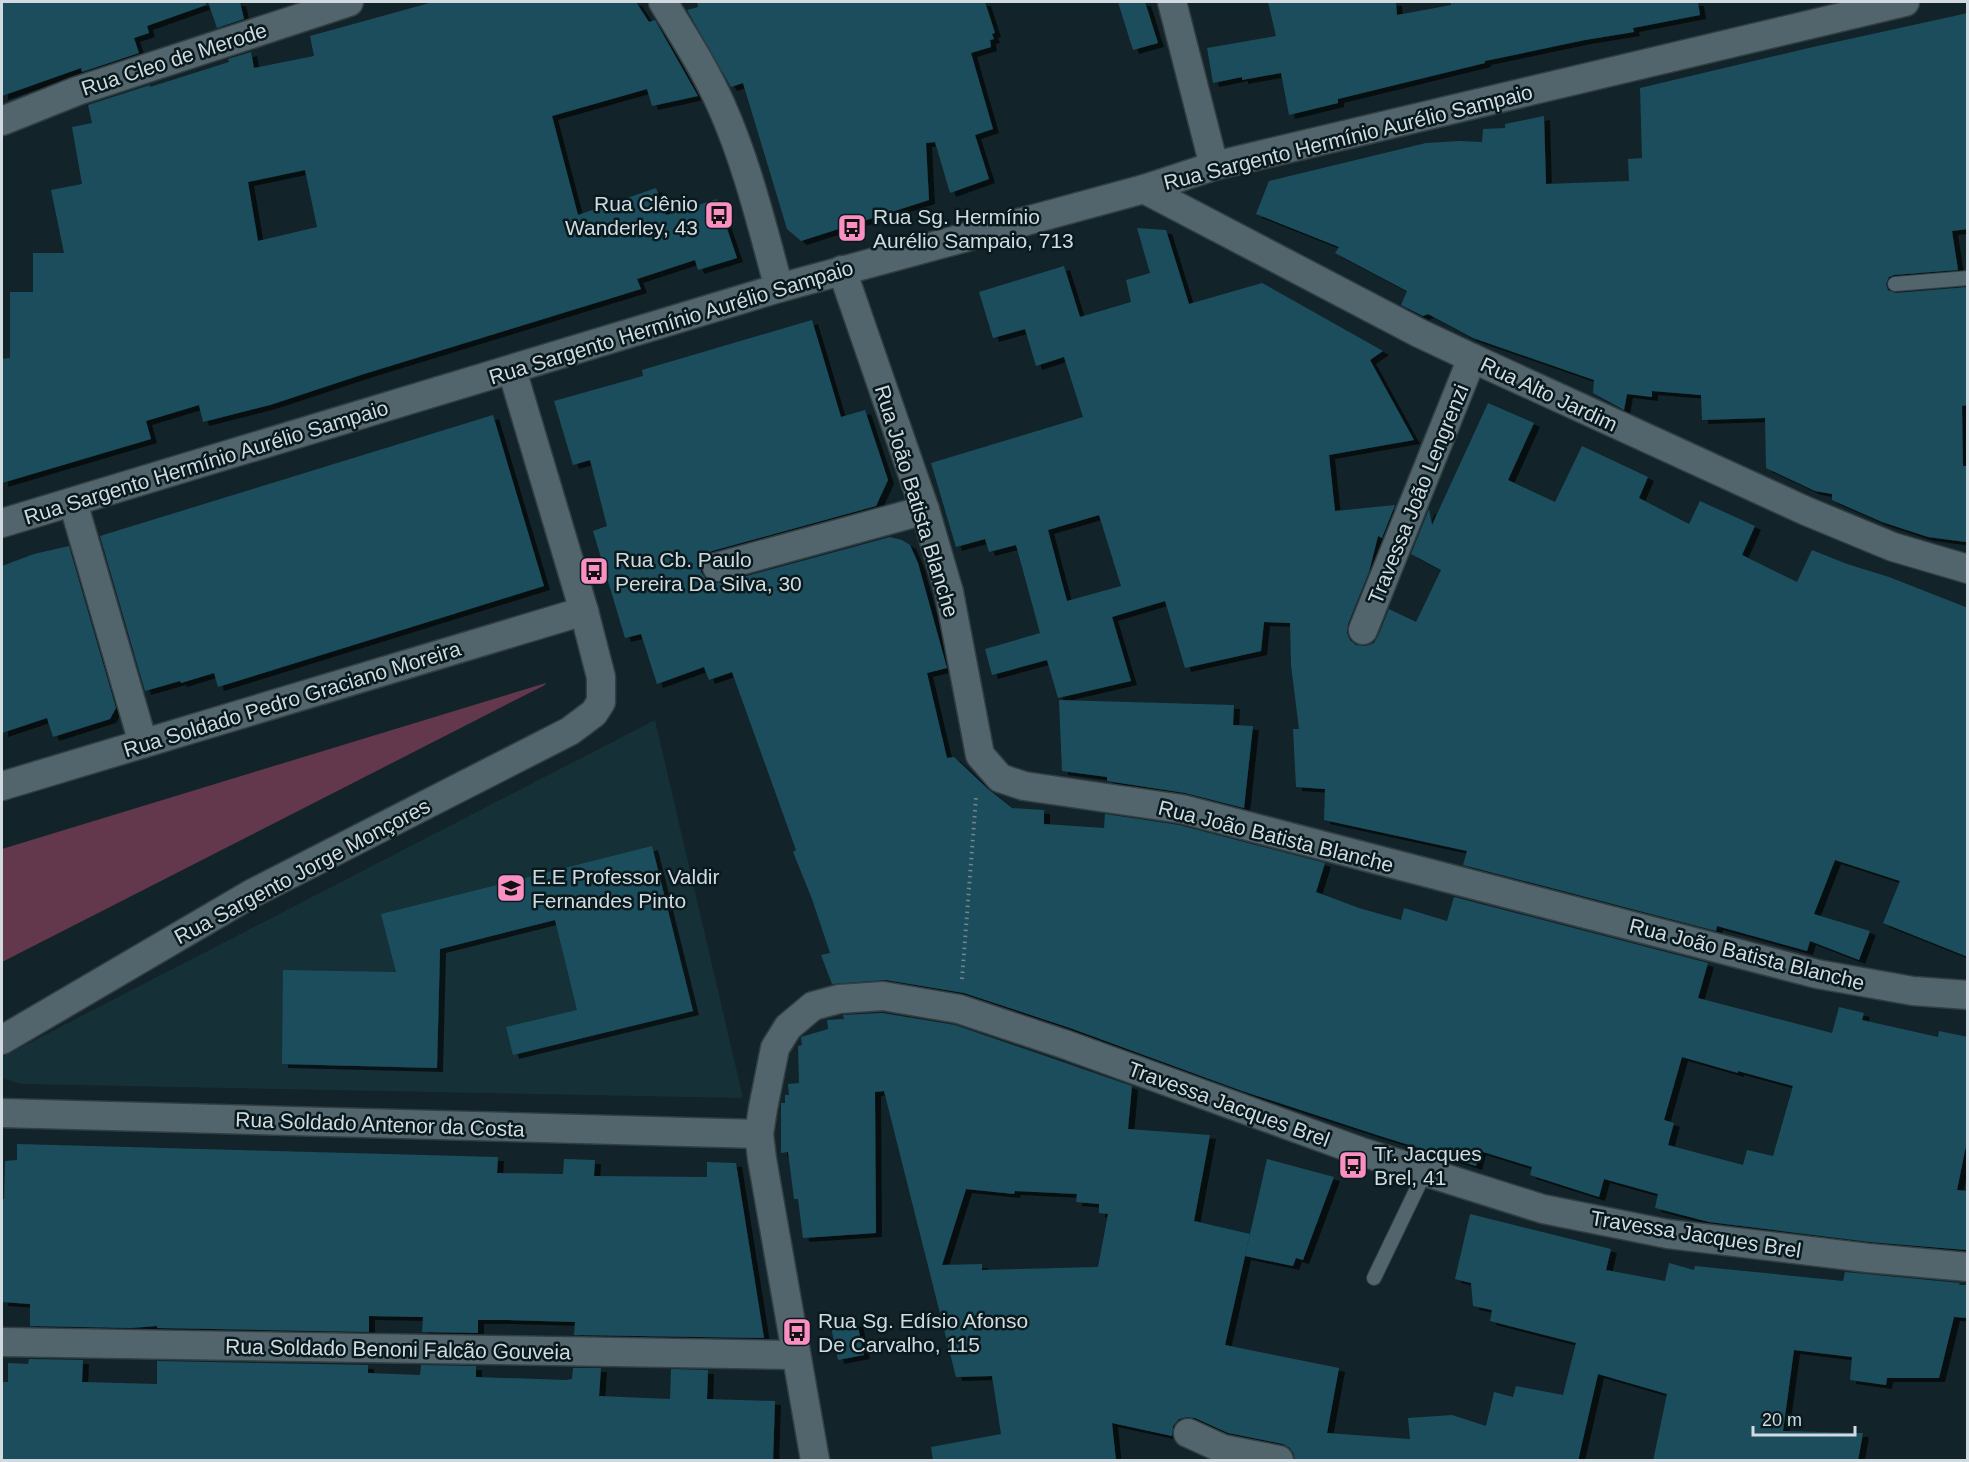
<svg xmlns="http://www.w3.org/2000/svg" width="1969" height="1462" font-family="Helvetica,sans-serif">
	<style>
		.built { fill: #163037 }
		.green { fill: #64384c }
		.building { fill: #1c4d5c; fill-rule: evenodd; filter: url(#shadow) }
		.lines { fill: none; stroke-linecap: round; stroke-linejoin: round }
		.service-casing { stroke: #323e42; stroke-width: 16 }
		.minor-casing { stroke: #323e42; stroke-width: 31 }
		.path { stroke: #78858a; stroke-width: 4; stroke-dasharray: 1.5 4.5; stroke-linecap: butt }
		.service { stroke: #52656c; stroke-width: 14 }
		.minor { stroke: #52656c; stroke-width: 28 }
		.labels { text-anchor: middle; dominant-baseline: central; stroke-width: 5; stroke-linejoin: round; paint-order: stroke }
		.street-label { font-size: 21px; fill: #d1dbdf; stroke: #091a1f }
		.poi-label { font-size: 21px; fill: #d1dbdf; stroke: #091a1f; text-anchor: start }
	</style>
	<defs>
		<filter id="shadow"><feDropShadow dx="6" dy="4" stdDeviation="0" flood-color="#0009"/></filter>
	</defs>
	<rect width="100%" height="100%" fill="#122329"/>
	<!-- built -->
	<polygon class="built" points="655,720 743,1098 21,1084 2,1078 2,1057"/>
	<!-- green -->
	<polygon class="green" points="546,683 545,685 2,962 2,849"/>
	<!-- building -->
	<g class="building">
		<polygon points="2,2 206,2 206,5 147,26 149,33 134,38 139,53 82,72 81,68 2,96"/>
		<polygon points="208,2 240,2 244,19 217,28"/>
		<path d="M 433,2 L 636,2 L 649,22 L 655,20 L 698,96 L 652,106 L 647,89 L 552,116 L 578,215 L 656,188 L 666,215 L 717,199 L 737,258 L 698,270 L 695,260 L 637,279 L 641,289 L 364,374 L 270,405 L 203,422 L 199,405 L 146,421 L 151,439 L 2,483 L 2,359 L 10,358 L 10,292 L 33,292 L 33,253 L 64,253 L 51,190 L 82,184 L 72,127 L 92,123 L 88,105 L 150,85 L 150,87 L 229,62 L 228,59 L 251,52 L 254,68 L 314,56 L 310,36 ZM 305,170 L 317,227 L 258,241 L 248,182 Z"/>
		<polygon points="697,2 985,2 995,33 992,34 994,39 990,40 991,47 971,53 993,129 975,135 989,179 950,193 935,142 926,143 929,200 801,241 787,229 743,83 731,87 687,10 698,7"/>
		<polygon points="1118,2 1145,2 1158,43 1133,50"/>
		<polygon points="1268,2 1396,2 1397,15 1451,5 1451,2 1698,2 1700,15 1633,28 1634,32 1585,40 1485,61 1485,63 1338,99 1338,103 1289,115 1281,73 1242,80 1242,77 1213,83 1207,48 1276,36"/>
		<polygon points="1968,13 1968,229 1952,231 1958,270 1894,275 1889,277 1886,284 1888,290 1896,293 1968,287 1967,405 1962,406 1963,466 1966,466 1966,487 1968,487 1966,542 1928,537 1882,522 1832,500 1832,494 1815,491 1766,468 1765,418 1702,420 1701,395 1652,391 1652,397 1627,394 1624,410 1593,393 1594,380 1473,338 1428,314 1423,316 1401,305 1407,291 1335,253 1339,247 1256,214 1269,181 1426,143 1459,141 1482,142 1483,129 1505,128 1505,124 1544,116 1546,184 1629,181 1628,159 1642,158 1640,88 1813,47"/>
		<path d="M 1137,228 L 1166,230 L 1189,304 L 1262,283 L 1383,351 L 1370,360 L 1414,440 L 1329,455 L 1335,511 L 1395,505 L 1382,538 L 1378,536 L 1369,572 L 1348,624 L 1347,633 L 1350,640 L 1356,645 L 1366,646 L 1374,643 L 1378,636 L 1389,609 L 1416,622 L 1441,570 L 1411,554 L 1429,509 L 1432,525 L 1488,403 L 1534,423 L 1508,480 L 1555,502 L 1582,446 L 1648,477 L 1639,498 L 1689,524 L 1700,501 L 1755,526 L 1742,555 L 1797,582 L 1812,550 L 1847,564 L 1889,577 L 1968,608 L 1968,957 L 1883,923 L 1900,881 L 1835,860 L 1814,914 L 1870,931 L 1859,960 L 1810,941 L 1807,951 L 1717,926 L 1716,931 L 1463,865 L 1467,851 L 1324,820 L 1325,789 L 1296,787 L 1293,729 L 1299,729 L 1291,665 L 1290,623 L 1264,622 L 1261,651 L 1185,668 L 1165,601 L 1112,617 L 1131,681 L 1058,698 L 1047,660 L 992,675 L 985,649 L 1040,633 L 1016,545 L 989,552 L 985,539 L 956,547 L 931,463 L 1083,417 L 1064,357 L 1036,366 L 1025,329 L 993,338 L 979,292 L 1064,266 L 1080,317 L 1131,302 L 1126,280 L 1150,273 ZM 1099,515 L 1121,586 L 1067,601 L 1048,530 Z"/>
		<path d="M 812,320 L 841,417 L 865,410 L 888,480 L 876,506 L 712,551 L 705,556 L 701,563 L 701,572 L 706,579 L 713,583 L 721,583 L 890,537 L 902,540 L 910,545 L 918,563 L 947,668 L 927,673 L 947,758 L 954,757 L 988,789 L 1012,808 L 1044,810 L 1044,824 L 1104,828 L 1105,814 L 1179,825 L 1325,863 L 1316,892 L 1359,908 L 1401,920 L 1404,908 L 1447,921 L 1454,897 L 1708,963 L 1698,998 L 1832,1033 L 1839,1007 L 1864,1013 L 1862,1020 L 1938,1037 L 1939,1031 L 1968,1037 L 1968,1136 L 1957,1190 L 1968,1191 L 1966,1250 L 1870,1242 L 1709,1222 L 1655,1208 L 1658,1194 L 1604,1179 L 1599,1197 L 1530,1175 L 1532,1167 L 1480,1151 L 1476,1166 L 1377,1135 L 1242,1091 L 1070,1028 L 964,993 L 886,980 L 832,984 L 821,955 L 830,953 L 812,899 L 793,852 L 796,850 L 732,672 L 709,680 L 704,667 L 657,684 L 641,634 L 625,638 L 593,531 L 607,526 L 590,460 L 573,465 L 554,401 L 643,376 L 642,370 ZM 1682,1057 L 1738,1073 L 1738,1071 L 1793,1086 L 1773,1156 L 1747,1150 L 1743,1165 L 1668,1145 L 1674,1123 L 1664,1120 Z"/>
		<polygon points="493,415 544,586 218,687 214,673 181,683 180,681 145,691 100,536"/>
		<polygon points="69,546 116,708 110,719 53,737 47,718 2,733 2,566 34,554"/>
		<polygon points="1059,700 1234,705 1233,725 1253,726 1244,808 1185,793 1107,781 1107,777 1062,771"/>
		<polygon points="652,846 693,1011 513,1055 506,1027 577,1010 555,920 440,949 437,1068 282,1064 283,970 396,972 381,914"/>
		<path d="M 882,1013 L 955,1025 L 1132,1086 L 1128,1129 L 1210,1135 L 1194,1221 L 1250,1234 L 1225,1345 L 1339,1368 L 1327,1433 L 1410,1439 L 1408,1418 L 1452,1415 L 1486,1426 L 1494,1392 L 1513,1397 L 1516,1386 L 1563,1395 L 1576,1343 L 1490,1321 L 1492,1310 L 1473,1306 L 1471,1283 L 1455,1279 L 1470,1214 L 1611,1249 L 1606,1270 L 1665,1281 L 1669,1263 L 1694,1270 L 1695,1266 L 1843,1281 L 1845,1272 L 1960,1283 L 1959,1285 L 1968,1285 L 1968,1318 L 1954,1317 L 1939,1378 L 1887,1378 L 1886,1385 L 1850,1380 L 1852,1357 L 1794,1350 L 1783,1431 L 1863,1433 L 1858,1461 L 1653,1461 L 1667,1394 L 1598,1374 L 1578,1461 L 1295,1461 L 1294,1454 L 1290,1448 L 1283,1444 L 1228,1433 L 1195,1418 L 1187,1417 L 1179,1419 L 1173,1426 L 1172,1436 L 1112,1423 L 1116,1461 L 933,1461 L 931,1447 L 1001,1434 L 992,1376 L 956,1377 L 884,1091 L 875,1092 L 876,1233 L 803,1238 L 798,1199 L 794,1199 L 788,1152 L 781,1153 L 781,1103 L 785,1103 L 785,1095 L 789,1095 L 788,1084 L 799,1083 L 798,1046 L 802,1045 L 801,1037 L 828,1029 L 827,1020 L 844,1019 L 843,1015 ZM 966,1189 L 1014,1194 L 1015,1191 L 1077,1194 L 1076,1202 L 1099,1204 L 1099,1213 L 1108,1214 L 1098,1267 L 982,1270 L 982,1264 L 942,1265 Z"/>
		<polygon points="17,1144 498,1157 497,1173 563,1174 564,1159 595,1160 594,1176 707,1177 707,1162 736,1163 764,1338 574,1335 575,1322 507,1320 478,1320 478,1333 422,1332 423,1317 369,1316 369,1332 157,1328 157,1326 131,1328 30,1326 30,1304 2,1302 3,1234 2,1234 2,1199 4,1199 5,1161 17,1160"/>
		<polygon points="1267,1159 1334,1177 1303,1260 1296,1258 1293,1266 1245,1256"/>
		<polygon points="857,1322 864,1355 838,1360 831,1327"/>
		<polygon points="29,1359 83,1360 82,1382 157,1384 157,1361 368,1365 368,1373 420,1375 421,1365 476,1366 476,1377 566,1380 572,1379 573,1368 601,1368 599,1396 670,1399 671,1369 708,1370 707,1399 775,1401 773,1461 2,1461 2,1382 8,1382 8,1363 28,1364"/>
	</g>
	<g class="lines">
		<!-- service casing -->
		<g class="service-casing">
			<g id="service">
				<polyline points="1895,284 1968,278"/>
				<polyline points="1374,1278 1425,1172"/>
			</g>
		</g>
		<!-- minor casing -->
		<g class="minor-casing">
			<g id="minor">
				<path d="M 663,2 C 683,35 705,69 721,105 C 747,163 762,226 779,288"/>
				<polyline points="1172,2 1214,166"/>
				<polyline points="2,121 77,91 349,2"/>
				<polyline points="1144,189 1419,333 1472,358 1806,511 1893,547 1968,569"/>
				<polyline points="842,270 925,510 949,592 980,755 1000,778 1024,786 1182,809 1817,974 1913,991 1968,995"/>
				<polyline points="73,502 143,743"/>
				<polyline points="2,523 779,288 1144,189 1214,166 1905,2"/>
				<polyline points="717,567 925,510"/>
				<polyline points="1363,630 1472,358"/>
				<polyline points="2,786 584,611"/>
				<polyline points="2,1040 251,894 570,731 594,713 601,702 601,677 584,611 512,370"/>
				<polyline points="2,1113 759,1134"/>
				<polyline points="2,1342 795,1355"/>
				<polyline points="1188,1433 1223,1449 1279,1460"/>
				<polyline points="815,1460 762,1159 759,1134 763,1108 775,1048 788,1027 813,1006 839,999 883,996 959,1009 1064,1044 1359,1151 1543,1209 1668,1234 1868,1258 1968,1267"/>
			</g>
		</g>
		<!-- path -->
		<polyline class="path" points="962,979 976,798"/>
		<!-- service -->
		<use href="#service" class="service"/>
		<!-- minor -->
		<use href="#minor" class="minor"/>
	</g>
	<!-- icons -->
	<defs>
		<g id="bus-square" transform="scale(1.5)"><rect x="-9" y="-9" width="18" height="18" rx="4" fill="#fc8fc1" stroke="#091a1f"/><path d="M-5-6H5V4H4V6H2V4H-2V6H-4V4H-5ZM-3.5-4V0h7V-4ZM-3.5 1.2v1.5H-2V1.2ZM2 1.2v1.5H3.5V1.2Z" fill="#111"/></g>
		<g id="school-square" transform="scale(1.5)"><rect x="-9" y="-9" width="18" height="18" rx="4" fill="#fc8fc1" stroke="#091a1f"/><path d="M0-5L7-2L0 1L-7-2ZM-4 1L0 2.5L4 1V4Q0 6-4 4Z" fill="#111"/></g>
	</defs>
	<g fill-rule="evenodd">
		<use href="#bus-square" x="719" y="215"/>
		<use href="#bus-square" x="852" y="228"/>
		<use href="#bus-square" x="594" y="571"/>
		<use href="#school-square" x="511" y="888"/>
		<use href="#bus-square" x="1353" y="1165"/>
		<use href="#bus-square" x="797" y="1332"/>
	</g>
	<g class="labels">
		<!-- street labels -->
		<g class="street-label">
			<text transform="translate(174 59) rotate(-18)">Rua Cleo de Merode</text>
			<text transform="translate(1348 137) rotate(-14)">Rua Sargento Hermínio Aurélio Sampaio</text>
			<text transform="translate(671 322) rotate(-17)">Rua Sargento Hermínio Aurélio Sampaio</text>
			<text transform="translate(1549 394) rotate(25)">Rua Alto Jardim</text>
			<text transform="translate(206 462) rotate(-17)">Rua Sargento Hermínio Aurélio Sampaio</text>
			<text transform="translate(1418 494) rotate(-68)">Travessa João Lengrenzi</text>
			<text transform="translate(917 501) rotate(73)">Rua João Batista Blanche</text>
			<text transform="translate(292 699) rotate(-17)">Rua Soldado Pedro Graciano Moreira</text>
			<text transform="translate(1276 836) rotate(14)">Rua João Batista Blanche</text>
			<text transform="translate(302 871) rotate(-28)">Rua Sargento Jorge Monçores</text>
			<text transform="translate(1747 954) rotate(14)">Rua João Batista Blanche</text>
			<text transform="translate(1229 1104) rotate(20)">Travessa Jacques Brel</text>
			<text transform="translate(380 1124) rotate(2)">Rua Soldado Antenor da Costa</text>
			<text transform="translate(1696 1234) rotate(9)">Travessa Jacques Brel</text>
			<text transform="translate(398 1349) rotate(1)">Rua Soldado Benoni Falcão Gouveia</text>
		</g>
		<!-- poi labels -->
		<g class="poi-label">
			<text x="698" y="203" text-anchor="end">Rua Clênio<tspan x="698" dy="24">Wanderley, 43</tspan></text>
			<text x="873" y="216">Rua Sg. Hermínio<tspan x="873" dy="24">Aurélio Sampaio, 713</tspan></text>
			<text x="615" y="559">Rua Cb. Paulo<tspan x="615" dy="24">Pereira Da Silva, 30</tspan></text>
			<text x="532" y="876">E.E Professor Valdir<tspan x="532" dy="24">Fernandes Pinto</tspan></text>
			<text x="1374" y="1153">Tr. Jacques<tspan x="1374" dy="24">Brel, 41</tspan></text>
			<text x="818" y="1320">Rua Sg. Edísio Afonso<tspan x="818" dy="24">De Carvalho, 115</tspan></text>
		</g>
	</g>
	<!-- border -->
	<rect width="1969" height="1462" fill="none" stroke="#d1dbdf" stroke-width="6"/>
	<!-- scale -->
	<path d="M1753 1426v9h102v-9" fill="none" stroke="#d1dbdf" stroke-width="3"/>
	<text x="1762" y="1426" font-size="18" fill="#d1dbdf" stroke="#091a1f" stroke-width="4.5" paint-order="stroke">20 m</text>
</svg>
